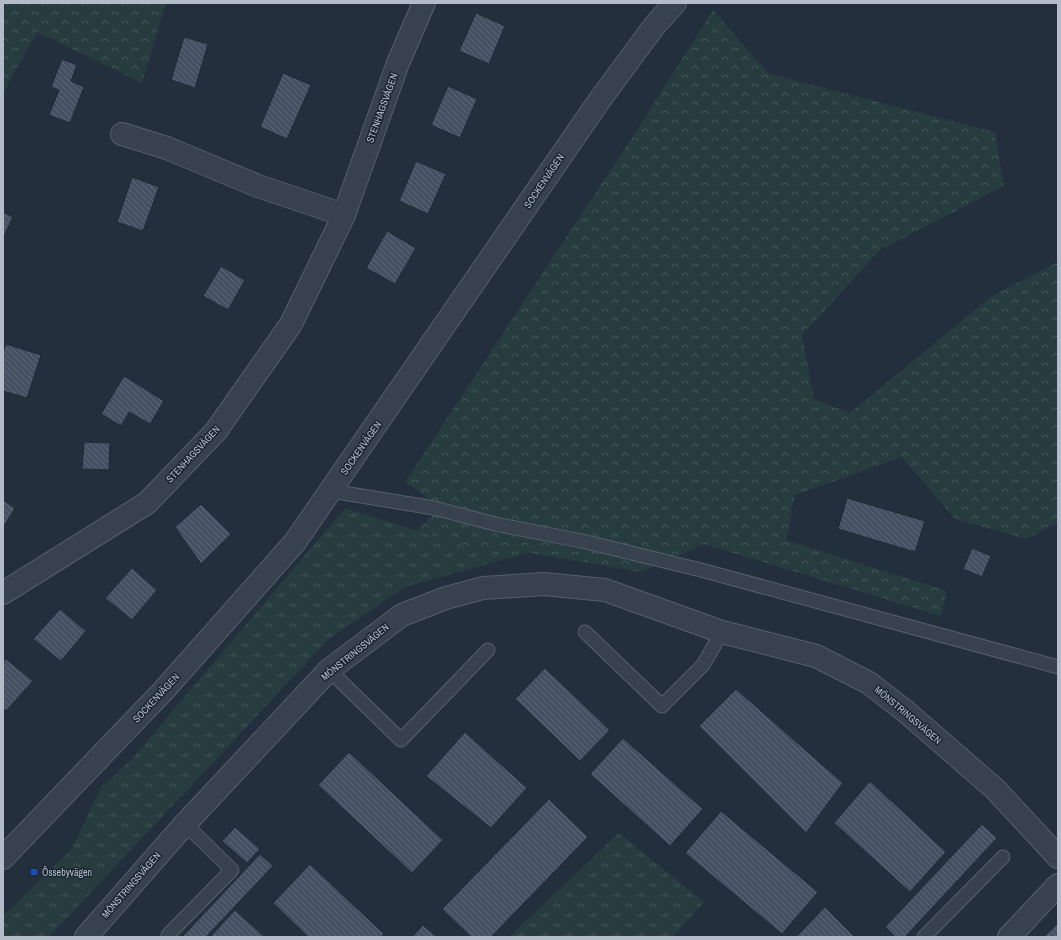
<svg xmlns="http://www.w3.org/2000/svg" width="1061" height="940" font-family="'Archivo Narrow',sans-serif">
	<style>
		.forest { fill: url(#forest-crowns) }
		.park { fill: url(#park-tufts) }
		.building { fill: url(#building-back-hatch); stroke: #1f2835 }
		.lines { fill: none; stroke-linecap: round; stroke-linejoin: round }
		.service-casing { stroke: #565f6c; stroke-width: 15 }
		.minor-casing { stroke: #565f6c; stroke-width: 24 }
		.tertiary-casing { stroke: #565f6c; stroke-width: 24 }
		.service { stroke: #38414e; stroke-width: 13 }
		.minor { stroke: #38414e; stroke-width: 22 }
		.tertiary { stroke: #38414e; stroke-width: 22 }
		.transit-dot { fill: #1a4fb4; stroke: #1d2633; stroke-width: 1.5 }
		.labels { text-anchor: middle; dominant-baseline: central; stroke-width: 3; stroke-linejoin: round; paint-order: stroke }
		.street-label { font-size: 10px; fill: #b4bcc9; stroke: #1d2633 }
		.poi-label { font-size: 10px; fill: #b4bcc9; stroke: #1d2633; text-anchor: start }
	</style>
	<defs>
		<pattern id="forest-crowns" width="20" height="18" patternUnits="userSpaceOnUse"><rect width="20" height="18" fill="#263c3f"/><path d="M2 6a3 3 0 1 1 6 0M12 15a3 3 0 1 1 6 0" fill="none" stroke="#435659"/></pattern>
		<pattern id="park-tufts" width="24" height="20" patternUnits="userSpaceOnUse"><rect width="24" height="20" fill="#263c3f"/><path d="M3 7l-1-3M5 7V3M7 7l1-3M15 17l-1-3M17 17v-4M19 17l1-3" fill="none" stroke="#435659"/></pattern>
		<pattern id="building-back-hatch" width="6" height="6" patternUnits="userSpaceOnUse"><rect width="6" height="6" fill="#455162"/><path d="M-1 5l2 2M0 0l6 6M5-1l2 2" fill="none" stroke="#5d6877"/></pattern>
	</defs>
	<rect width="100%" height="100%" fill="#242f3e"/>
	<!-- forest -->
	<g class="forest">
		<polygon points="3,3 166,3 142,83 37,32 3,93"/>
		<polygon points="713,10 769,74 995,132 1004,186 880,250 802,335 814,399 850,413 993,295 1058,262 1058,522 1026,539 955,519 902,457 795,495 786,540 947,591 941,616 704,544 641,572 530,553 505,559 416,531 441,507 405,482 637,130"/>
	</g>
	<!-- park -->
	<g class="park">
		<polygon points="345,508 505,559 405,587 329,639 49,937 3,937 3,916 71,850 101,788 131,760"/>
		<polygon points="619,833 704,902 673,937 509,937"/>
	</g>
	<!-- building -->
	<g class="building">
		<polygon points="476,13 505,26 489,64 459,51"/>
		<polygon points="184,37 208,44 195,88 171,80"/>
		<polygon points="62,59 77,65 71,81 84,87 70,123 49,115 59,90 51,87"/>
		<polygon points="283,73 311,85 287,139 260,127"/>
		<polygon points="448,86 477,99 460,138 431,125"/>
		<polygon points="416,161 446,174 428,214 399,201"/>
		<polygon points="132,177 159,187 143,231 117,222"/>
		<polygon points="3,212 13,217 3,238"/>
		<polygon points="387,231 416,248 395,284 366,268"/>
		<polygon points="221,266 245,280 228,310 203,296"/>
		<polygon points="6,344 41,355 27,398 3,391 3,353"/>
		<polygon points="124,376 164,401 150,424 129,412 121,426 101,414"/>
		<polygon points="84,442 110,443 109,470 82,469"/>
		<polygon points="847,498 925,521 915,552 838,529"/>
		<polygon points="3,500 15,508 3,528"/>
		<polygon points="201,504 231,534 201,564 175,527"/>
		<polygon points="972,548 991,556 982,577 963,569"/>
		<polygon points="132,568 157,590 132,620 105,598"/>
		<polygon points="60,609 86,631 61,661 33,639"/>
		<polygon points="6,659 33,681 6,711 3,708 3,662"/>
		<polygon points="545,668 610,730 580,761 515,699"/>
		<polygon points="736,689 843,783 806,833 699,726"/>
		<polygon points="465,732 527,788 491,828 426,776"/>
		<polygon points="623,738 703,809 670,846 590,774"/>
		<polygon points="349,752 443,840 412,873 318,785"/>
		<polygon points="870,781 946,852 910,892 834,823"/>
		<polygon points="549,799 588,837 491,937 471,937 442,909"/>
		<polygon points="721,811 818,892 782,934 685,853"/>
		<polygon points="982,824 997,838 905,937 895,937 885,927"/>
		<polygon points="235,827 260,849 247,863 222,841"/>
		<polygon points="260,854 273,866 206,937 182,937"/>
		<polygon points="310,864 384,934 381,937 308,937 273,903"/>
		<polygon points="825,907 855,937 796,937"/>
		<polygon points="235,910 265,937 210,937"/>
		<polygon points="1058,923 1058,937 1044,937"/>
		<polygon points="423,925 437,937 412,937"/>
	</g>
	<g class="lines">
		<!-- service casing -->
		<g class="service-casing">
			<g id="service">
				<polyline points="331,491 434,508 495,524 582,541 701,570 1058,667"/>
				<polyline points="585,632 662,706 703,665 722,632"/>
				<polyline points="329,670 401,740 488,650"/>
				<polyline points="168,935 232,870 185,824"/>
				<polyline points="924,937 1003,857"/>
			</g>
		</g>
		<!-- minor casing -->
		<g class="minor-casing">
			<g id="minor">
				<polyline points="122,134 167,148 258,186 344,215"/>
				<polyline points="3,593 147,503 216,431 291,324 344,215 398,63 424,3"/>
				<polyline points="86,937 185,824 329,670 402,615 446,598 483,588 544,584 605,590 722,632 816,656 869,683 904,710 995,789 1058,857"/>
				<polyline points="1009,937 1058,885"/>
			</g>
		</g>
		<!-- tertiary casing -->
		<g class="tertiary-casing">
			<polyline id="tertiary" points="3,858 164,690 295,542 599,101 655,25 675,3"/>
		</g>
		<!-- service -->
		<use href="#service" class="service"/>
		<!-- minor -->
		<use href="#minor" class="minor"/>
		<!-- tertiary -->
		<use href="#tertiary" class="tertiary"/>
	</g>
	<!-- markers -->
	<rect class="transit-dot" x="30" y="868" width="8" height="8" rx="2"/>
	<g class="labels">
		<!-- street labels -->
		<g class="street-label">
			<text transform="translate(382 108) rotate(-70)">STENHAGSVÄGEN</text>
			<text transform="translate(544 181) rotate(-56)">SOCKENVÄGEN</text>
			<text transform="translate(361 448) rotate(-55)">SOCKENVÄGEN</text>
			<text transform="translate(193 454) rotate(-47)">STENHAGSVÄGEN</text>
			<text transform="translate(355 652) rotate(-39)">MÖNSTRINGSVÄGEN</text>
			<text transform="translate(156 698) rotate(-47)">SOCKENVÄGEN</text>
			<text transform="translate(908 715) rotate(40)">MÖNSTRINGSVÄGEN</text>
			<text transform="translate(131 885) rotate(-49)">MÖNSTRINGSVÄGEN</text>
		</g>
		<!-- poi labels -->
		<g class="poi-label">
			<text x="42" y="872">Össebyvägen</text>
		</g>
	</g>
	<!-- border -->
	<rect width="1061" height="940" fill="none" stroke="#b4bcc9" stroke-width="8"/>
</svg>
